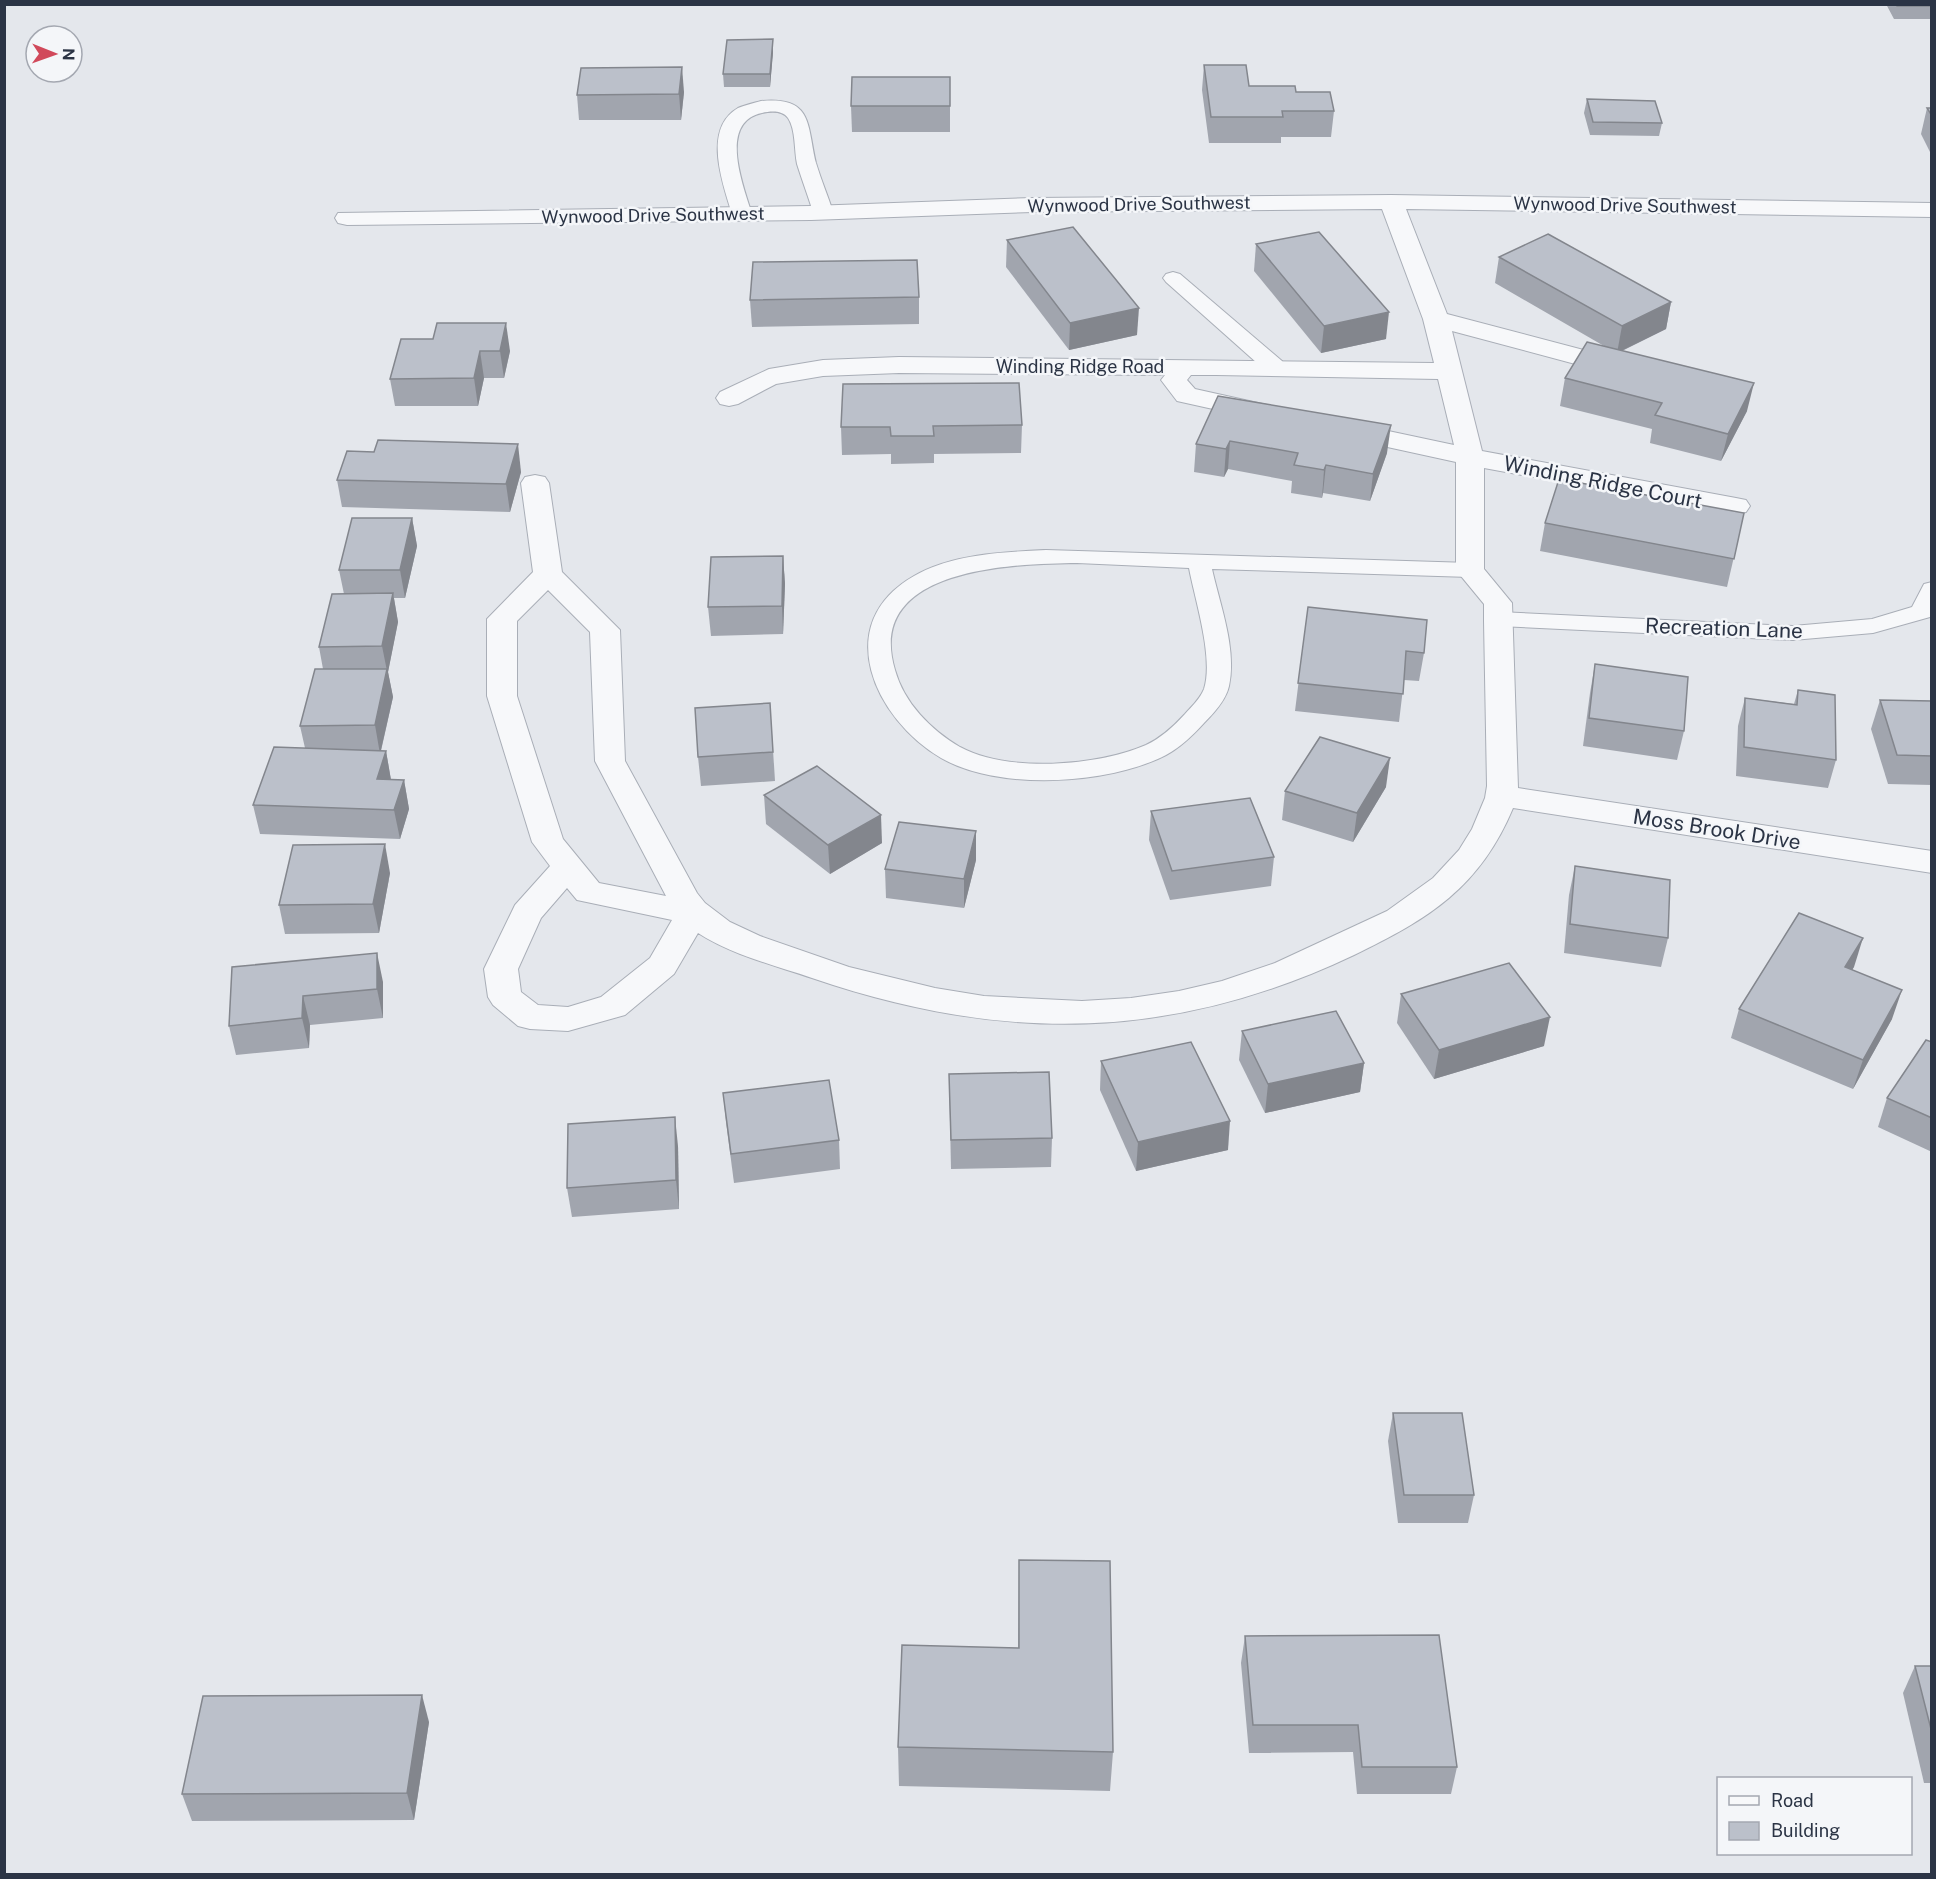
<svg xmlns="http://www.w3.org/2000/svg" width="1936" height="1879" font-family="'Public Sans',sans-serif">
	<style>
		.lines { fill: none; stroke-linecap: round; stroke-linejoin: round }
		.service-casing { stroke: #a9aeb7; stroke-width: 2 }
		.minor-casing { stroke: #a9aeb7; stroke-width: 2 }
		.service { fill: #f7f8fa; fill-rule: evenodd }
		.minor { fill: #f7f8fa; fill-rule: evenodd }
		.wall { fill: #a1a5ae }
		.shaded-wall { fill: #83868d }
		.building { fill: #bbc0ca; stroke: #83868d; stroke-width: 1.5 }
		.labels { text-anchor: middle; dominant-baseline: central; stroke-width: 5; stroke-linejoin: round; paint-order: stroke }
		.far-street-label { font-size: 18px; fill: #2b3445; stroke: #f4f6f9 }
		.street-label { font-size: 21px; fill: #2b3445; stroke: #f4f6f9 }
	</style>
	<rect width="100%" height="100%" fill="#e4e7ec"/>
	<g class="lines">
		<!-- service casing -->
		<g class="service-casing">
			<g id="service">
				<path d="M 761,101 C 813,96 807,125 816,163 C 821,180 828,196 833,212 L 830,216 L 816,216 L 813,212 C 808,196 802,180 797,164 C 794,150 796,130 788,118 C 782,110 771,111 762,113 C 718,122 743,186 752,214 L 749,218 L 735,218 L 732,214 C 723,184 702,129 738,108 C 745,105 754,103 761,101 Z"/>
				<polygon points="1173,272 1180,274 1282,361 1285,366 1282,371 1266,371 1166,282 1163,278 1166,274"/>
				<path d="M 1046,550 L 1470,563 L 1478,565 L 1482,570 L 1478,575 L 1470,577 L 1212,569 C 1220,605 1237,649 1229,686 C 1226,700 1214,713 1204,723 C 1193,735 1181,747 1166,755 C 1108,785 998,791 941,758 C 875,719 830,624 914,576 C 952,554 1003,552 1046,550 ZM 1077,563 L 1189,568 C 1195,600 1214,658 1204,689 C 1200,699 1192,706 1185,714 C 1174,726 1161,738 1146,745 C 1098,766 1008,773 960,747 C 931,730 904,703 895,670 C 864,567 1014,564 1077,563 Z"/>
				<polygon points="1932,582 1930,617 1873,633 1793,640 1499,626 1491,624 1487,619 1491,614 1499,612 1793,626 1872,619 1912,607 1924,584"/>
			</g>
		</g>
		<!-- minor casing -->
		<g class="minor-casing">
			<path id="minor" d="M 1391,195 L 1932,203 L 1932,217 L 1406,209 L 1447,314 L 1629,362 L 1633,368 L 1629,374 L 1620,376 L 1452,331 L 1482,451 L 1736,498 L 1746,500 L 1750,506 L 1746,512 L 1736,514 L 1484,468 L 1484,569 L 1512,603 L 1518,788 L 1932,851 L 1932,873 L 1513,808 C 1480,887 1429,919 1354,955 C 1171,1042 1002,1043 812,978 C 774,965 732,955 698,933 L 674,974 L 625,1015 L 568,1031 L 530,1029 L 518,1026 L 493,1005 L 488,997 L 484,969 L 515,905 L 550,866 L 532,842 L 487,696 L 487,619 L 533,572 L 521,483 L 525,477 L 535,475 L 545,477 L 549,483 L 562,572 L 620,630 L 625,761 L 697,893 L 705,903 L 730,922 L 760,936 L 849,967 L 935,988 L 984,996 L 1082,1001 L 1131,998 L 1179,991 L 1222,981 L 1275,963 L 1387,911 L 1433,878 L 1459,850 L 1472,829 L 1485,798 L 1487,786 L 1484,621 L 1484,604 L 1456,570 L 1456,462 L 1337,436 L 1333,430 L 1337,424 L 1346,422 L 1454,445 L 1438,379 L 1216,375 L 1191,375 L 1187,380 L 1195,389 L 1267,405 L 1271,411 L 1267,417 L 1258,419 L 1177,401 L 1161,380 L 1165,375 L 899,373 L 823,376 L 776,384 L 738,404 L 729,406 L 720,404 L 716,398 L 720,392 L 769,369 L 823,360 L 899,357 L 1434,363 L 1423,319 L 1382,209 L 1033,212 L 811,220 L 347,225 L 338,223 L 335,218 L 338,213 L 811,206 L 1033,198 ZM 548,590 L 590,632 L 595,761 L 666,896 L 599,883 L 563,839 L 517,696 L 517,621 ZM 567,888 L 577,900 L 672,920 L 650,958 L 601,997 L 568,1007 L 538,1005 L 521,992 L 518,969 L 541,918 Z"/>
		</g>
		<!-- service -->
		<use href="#service" class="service"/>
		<!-- minor -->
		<use href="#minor" class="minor"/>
	</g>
	<!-- wall -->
	<g class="wall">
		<polygon points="1886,4 1932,4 1932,19 1894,19"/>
		<polygon points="773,52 770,87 724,87 723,74"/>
		<polygon points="1204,65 1249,86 1296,92 1334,111 1331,137 1281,137 1281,143 1209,143 1202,90"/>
		<polygon points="950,77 950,132 852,132 851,106"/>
		<polygon points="684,92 681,120 579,120 577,95"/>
		<polygon points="1587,99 1662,123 1659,136 1590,135 1584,113"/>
		<polygon points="1927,108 1932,108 1932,156 1921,134"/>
		<polygon points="1007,240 1137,335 1069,350 1006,267"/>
		<polygon points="1256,244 1386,339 1321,353 1254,271"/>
		<polygon points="1499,257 1671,302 1666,329 1622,351 1747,411 1721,461 1650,443 1652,429 1560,406 1565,378 1604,346 1495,283"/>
		<polygon points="919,297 919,324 752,327 750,300"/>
		<polygon points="401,339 510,351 504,378 484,378 478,406 395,406 390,379"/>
		<polygon points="1218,396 1387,453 1370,501 1323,493 1322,498 1291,493 1292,481 1228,469 1224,477 1194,472 1196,444"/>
		<polygon points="1022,425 1021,453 934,454 934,463 891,464 891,454 842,455 841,427"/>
		<polygon points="521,472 510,512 342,507 337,480"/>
		<polygon points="1744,513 1727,587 1540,551 1545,523"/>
		<polygon points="412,518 417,546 405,598 394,598 398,622 388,672 393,697 381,751 386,751 391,780 404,780 409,809 400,839 260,834 253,805 305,748 300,726 323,669 319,647 344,594 339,570"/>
		<polygon points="783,556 785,584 783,634 711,636 708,607"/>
		<polygon points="1308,607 1424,653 1419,681 1404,680 1399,722 1295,711"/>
		<polygon points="1595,664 1684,731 1677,760 1583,746 1590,693"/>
		<polygon points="1798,690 1836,760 1828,788 1736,776 1738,726 1745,698 1794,704"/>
		<polygon points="1880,700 1932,701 1932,785 1888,784 1871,729"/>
		<polygon points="770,703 775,781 701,786 698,757"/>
		<polygon points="1386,787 1353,842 1282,820 1285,791"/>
		<polygon points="764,795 882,843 830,874 766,824"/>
		<polygon points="1151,811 1274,857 1271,886 1170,900 1149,840"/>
		<polygon points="976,831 976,860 964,908 886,898 885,869"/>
		<polygon points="1575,866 1668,938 1661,967 1564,953 1569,895"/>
		<polygon points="390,873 379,933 285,934 279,905"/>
		<polygon points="232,967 383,982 383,1018 310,1025 309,1048 236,1055 229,1026"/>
		<polygon points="1854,967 1852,969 1892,1019 1853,1089 1731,1038 1739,1009"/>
		<polygon points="1401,994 1544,1046 1434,1079 1397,1023"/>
		<polygon points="1242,1031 1364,1063 1360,1092 1265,1113 1239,1060"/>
		<polygon points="1932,1042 1932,1152 1878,1127 1887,1098"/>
		<polygon points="1101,1061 1228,1150 1136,1171 1100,1090"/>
		<polygon points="949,1074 1052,1138 1051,1167 951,1169"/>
		<polygon points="723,1093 839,1140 840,1169 734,1183 726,1122"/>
		<polygon points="678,1146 679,1209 572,1217 567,1188"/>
		<polygon points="1393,1413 1474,1495 1468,1523 1398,1523 1388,1441"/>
		<polygon points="1019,1560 1113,1752 1110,1791 899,1786 898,1747 1018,1648"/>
		<polygon points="1245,1636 1457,1767 1451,1794 1357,1794 1353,1752 1249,1753 1241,1663"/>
		<polygon points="1915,1666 1932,1666 1932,1783 1924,1783 1903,1693"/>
		<polygon points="429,1722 414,1820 192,1821 182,1794"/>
	</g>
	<!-- shaded-wall -->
	<g class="shaded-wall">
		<polygon points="773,39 773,52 770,87 770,74"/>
		<polygon points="682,67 684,92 681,120 679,94"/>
		<polygon points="1671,302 1666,329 1617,353 1622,326"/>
		<polygon points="1139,308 1137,335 1069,350 1070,323"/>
		<polygon points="1389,312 1386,339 1321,353 1324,326"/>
		<polygon points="506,323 510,351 504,378 500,351"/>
		<polygon points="480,351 484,378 478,406 474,378"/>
		<polygon points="1754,383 1747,411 1721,461 1728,434"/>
		<polygon points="1391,425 1387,453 1370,501 1373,474"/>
		<polygon points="1230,441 1228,469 1224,477 1226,449"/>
		<polygon points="518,444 521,472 510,512 506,484"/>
		<polygon points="1326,465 1323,493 1322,498 1324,470"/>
		<polygon points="412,518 417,546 405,598 400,570"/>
		<polygon points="783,556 785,584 783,634 782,606"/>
		<polygon points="393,593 398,622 388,672 393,697 380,754 375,725 387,671 382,646"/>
		<polygon points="386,751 391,780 377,779"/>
		<polygon points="1390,758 1386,787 1353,842 1357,813"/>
		<polygon points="404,780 409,809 400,839 394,810"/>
		<polygon points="881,815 882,843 830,874 828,845"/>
		<polygon points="976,831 976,860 964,908 964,879"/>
		<polygon points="385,844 390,873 379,933 373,904"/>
		<polygon points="1863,938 1854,967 1836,996 1845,967"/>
		<polygon points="377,953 383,982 383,1018 377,989"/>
		<polygon points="1902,990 1892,1019 1853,1089 1863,1060"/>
		<polygon points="303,996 310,1025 309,1048 302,1018"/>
		<polygon points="1550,1017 1544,1046 1434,1079 1439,1050"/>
		<polygon points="1364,1063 1360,1092 1265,1113 1268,1084"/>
		<polygon points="675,1117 678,1146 679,1209 676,1180"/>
		<polygon points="1230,1121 1228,1150 1136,1171 1138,1142"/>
		<polygon points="422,1695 429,1722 414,1820 407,1793"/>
	</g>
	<!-- building -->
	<g class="building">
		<polygon points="1896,4 1932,4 1932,6 1897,6"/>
		<polygon points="773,39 770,74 723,74 727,40"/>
		<polygon points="1204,65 1246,65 1249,86 1295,86 1296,92 1330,92 1334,111 1282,111 1283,117 1211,117"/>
		<polygon points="682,67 679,94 577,95 581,68"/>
		<polygon points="852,77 950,77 950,106 851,106"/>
		<polygon points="1587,99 1655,101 1662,123 1593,122"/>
		<polygon points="1927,108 1932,108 1932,116"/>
		<polygon points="1073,227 1139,308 1070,323 1007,240"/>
		<polygon points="1319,232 1389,312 1324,326 1256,244"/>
		<polygon points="1548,234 1671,302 1622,326 1499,257"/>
		<polygon points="917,260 919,297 750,300 753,262"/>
		<polygon points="437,323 506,323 500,351 480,351 474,378 390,379 401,339 433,339"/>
		<polygon points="1587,342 1754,383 1728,434 1655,415 1662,403 1565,378"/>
		<polygon points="1019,383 1022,425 933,426 934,436 891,436 890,427 841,427 843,384"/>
		<polygon points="1218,396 1391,425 1373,474 1326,465 1324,470 1294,465 1298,453 1230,441 1226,449 1196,444"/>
		<polygon points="378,440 518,444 506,484 337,480 347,451 374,452"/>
		<polygon points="1559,479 1744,513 1734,559 1545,523"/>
		<polygon points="352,518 412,518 400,570 339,570"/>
		<polygon points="783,556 782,606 708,607 711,557"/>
		<polygon points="393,593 382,646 319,647 332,594"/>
		<polygon points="1308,607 1427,620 1424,653 1406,651 1403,694 1298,683"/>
		<polygon points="1595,664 1688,677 1684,731 1589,718"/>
		<polygon points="315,669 387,669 375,725 300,726"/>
		<polygon points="1798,690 1835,695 1836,760 1744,747 1745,698 1797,705"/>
		<polygon points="1880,700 1932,701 1932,756 1897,755"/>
		<polygon points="770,703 773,752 698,757 695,708"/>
		<polygon points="1320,737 1390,758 1357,813 1285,791"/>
		<polygon points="274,747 386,751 377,779 404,780 394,810 253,805"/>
		<polygon points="817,766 881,815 828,845 764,795"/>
		<polygon points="1250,798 1274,857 1172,871 1151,811"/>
		<polygon points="899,822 976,831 964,879 885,869"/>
		<polygon points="385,844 373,904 279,905 293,845"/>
		<polygon points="1575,866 1670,880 1668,938 1570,924"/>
		<polygon points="1799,913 1863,938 1845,967 1902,990 1863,1060 1739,1009"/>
		<polygon points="377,953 377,989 303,996 302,1018 229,1026 232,967"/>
		<polygon points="1509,963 1550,1017 1439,1050 1401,994"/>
		<polygon points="1336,1011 1364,1063 1268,1084 1242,1031"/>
		<polygon points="1926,1040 1932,1042 1932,1118 1887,1098"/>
		<polygon points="1191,1042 1230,1121 1138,1142 1101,1061"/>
		<polygon points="1049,1072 1052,1138 951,1140 949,1074"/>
		<polygon points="829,1080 839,1140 731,1154 723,1093"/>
		<polygon points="675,1117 676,1180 567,1188 568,1124"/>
		<polygon points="1393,1413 1462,1413 1474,1495 1404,1495"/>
		<polygon points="1019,1560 1110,1561 1113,1752 898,1747 902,1645 1019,1648"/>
		<polygon points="1439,1635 1457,1767 1362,1767 1358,1725 1253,1725 1245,1636"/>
		<polygon points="1915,1666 1932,1666 1932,1733"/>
		<polygon points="422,1695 407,1793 182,1794 203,1696"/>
	</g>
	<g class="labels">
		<!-- far-street labels -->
		<g class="far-street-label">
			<text transform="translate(1139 204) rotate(-1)">Wynwood Drive Southwest</text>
			<text transform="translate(1625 205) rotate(1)">Wynwood Drive Southwest</text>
			<text transform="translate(653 215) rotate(-1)">Wynwood Drive Southwest</text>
			<text x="1080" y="366">Winding Ridge Road</text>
		</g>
		<!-- street labels -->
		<g class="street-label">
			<text transform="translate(1603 482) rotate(11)">Winding Ridge Court</text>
			<text transform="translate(1724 628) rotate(2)">Recreation Lane</text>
			<text transform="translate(1717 829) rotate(9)">Moss Brook Drive</text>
		</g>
	</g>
	<!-- border -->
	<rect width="1936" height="1879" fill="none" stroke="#2b3445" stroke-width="12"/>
	<!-- legend -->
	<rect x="1717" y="1777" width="195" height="78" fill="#f4f6f9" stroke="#a4a8b1" stroke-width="1.5"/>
	<rect x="1729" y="1796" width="30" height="9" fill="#f7f8fa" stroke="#a4a8b1" stroke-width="1.5"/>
	<text x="1771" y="1807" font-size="18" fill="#2b3445">Road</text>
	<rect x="1729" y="1822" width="30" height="18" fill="#bbc0ca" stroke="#a4a8b1" stroke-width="1.5"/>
	<text x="1771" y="1837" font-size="18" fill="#2b3445">Building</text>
	<!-- north arrow -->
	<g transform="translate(54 54) rotate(91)"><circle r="28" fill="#f4f6f9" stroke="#a4a8b1" stroke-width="1.5"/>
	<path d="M0-4.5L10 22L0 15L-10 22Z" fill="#d1495b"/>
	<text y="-9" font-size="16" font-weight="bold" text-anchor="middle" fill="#2b3445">N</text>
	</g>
</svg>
